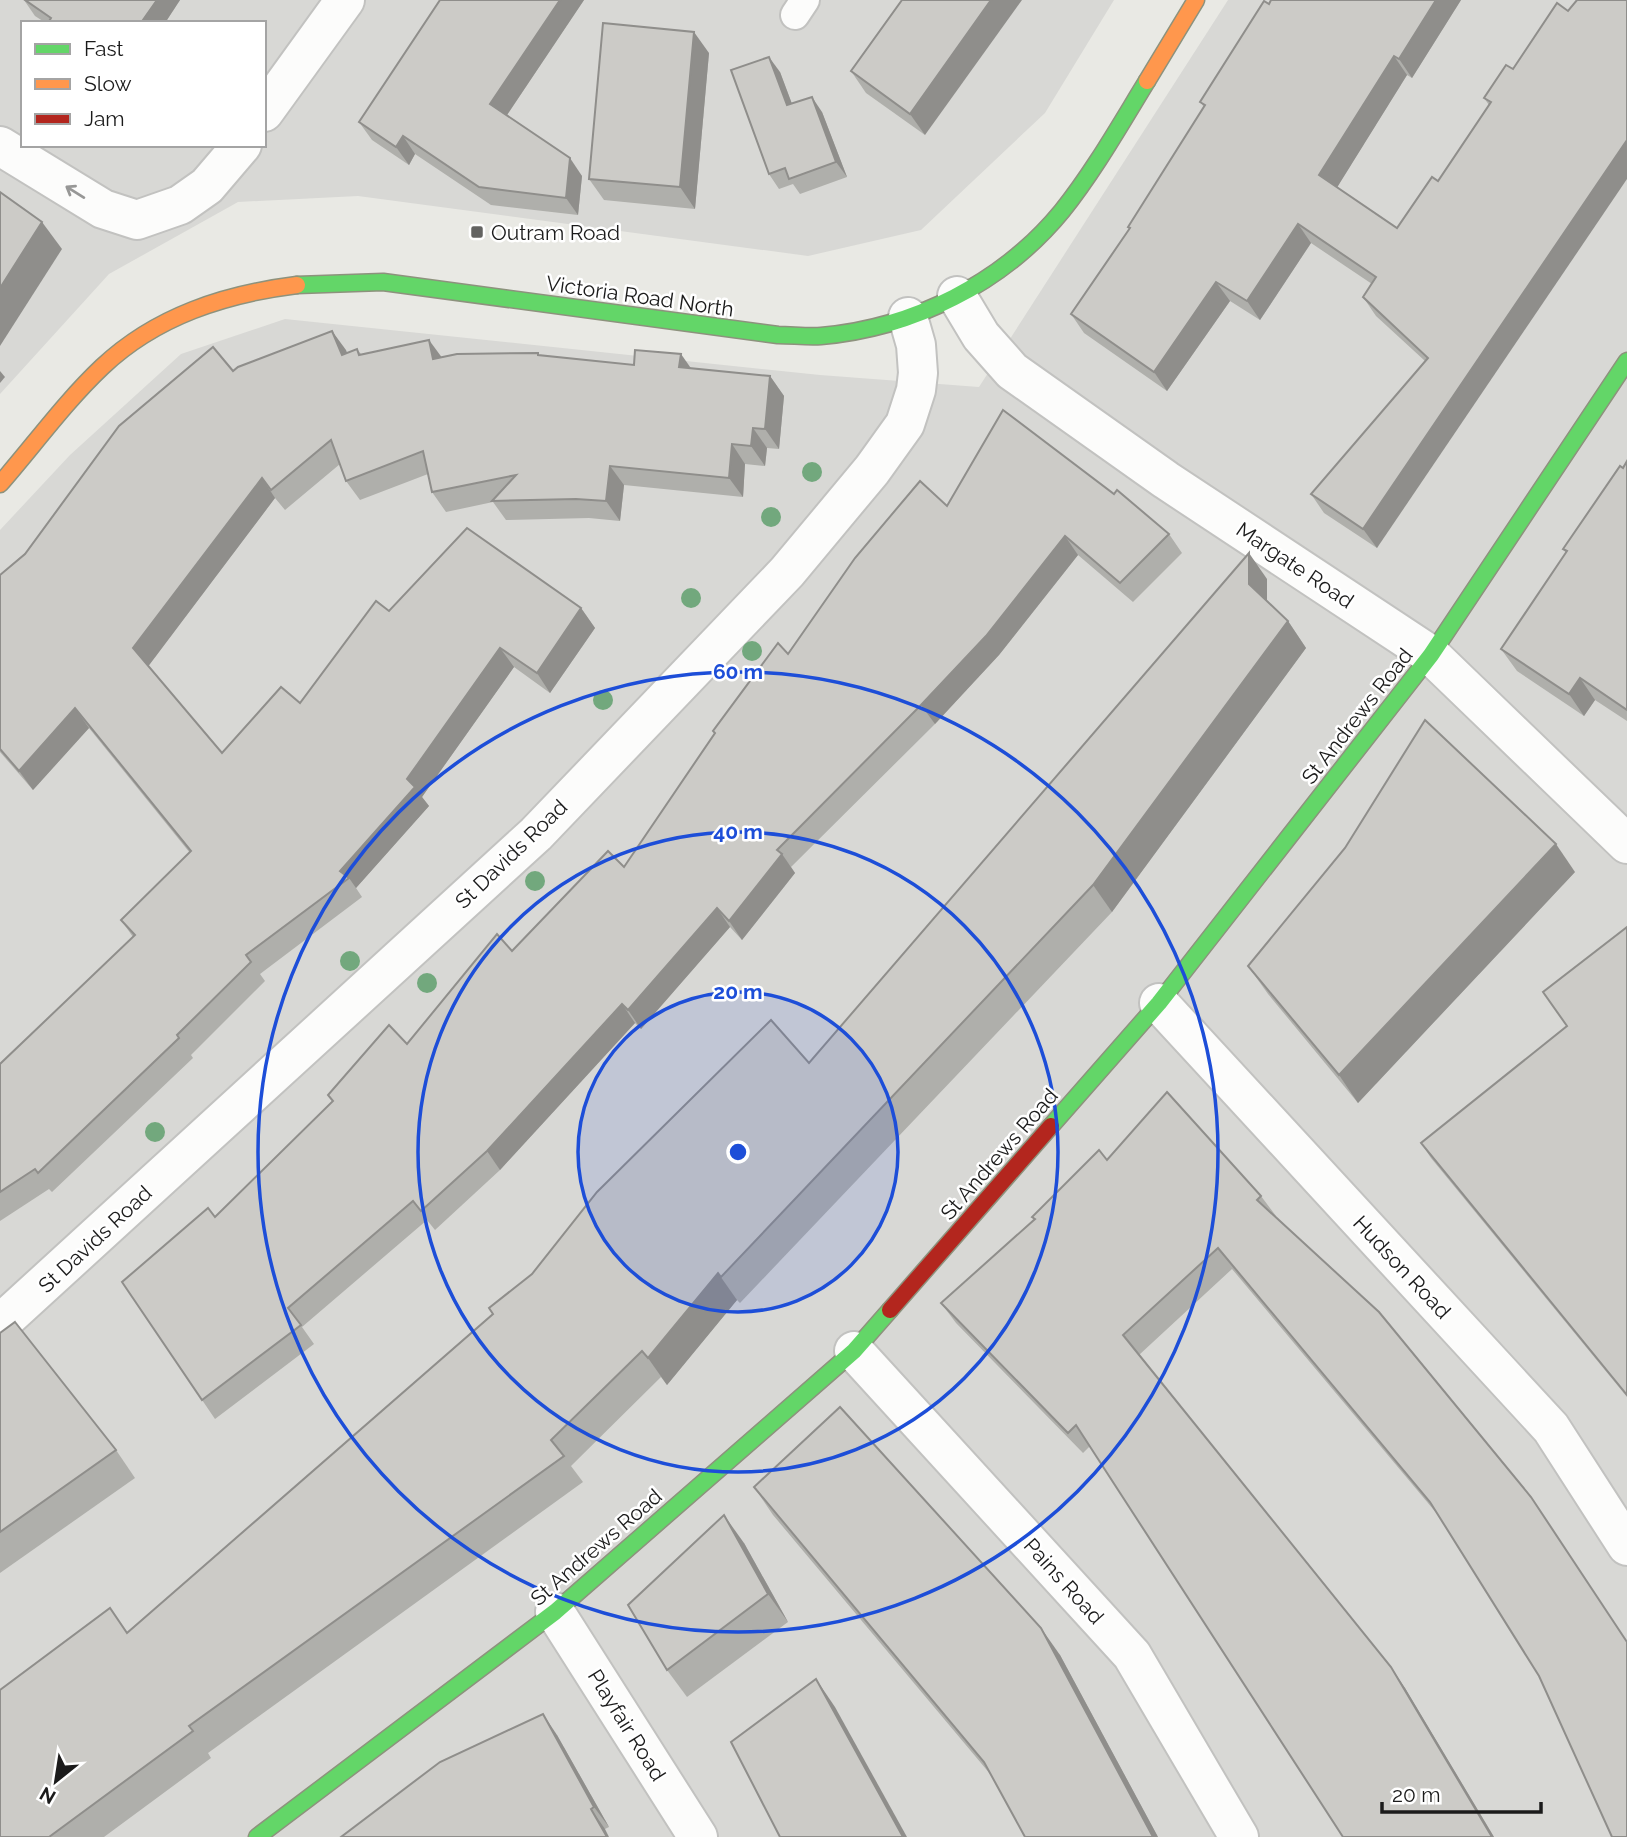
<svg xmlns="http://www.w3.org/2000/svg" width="1627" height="1837" font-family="Raleway,sans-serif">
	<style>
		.residential { fill: #d8d8d5; fill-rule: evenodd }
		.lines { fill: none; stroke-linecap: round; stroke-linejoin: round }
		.lane-casing { stroke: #c2c2c0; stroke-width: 32 }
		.street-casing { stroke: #c2c2c0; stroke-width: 42 }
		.fast-casing { stroke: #8d927d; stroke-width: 19 }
		.slow-casing { stroke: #8d927d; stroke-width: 19 }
		.jam-casing { stroke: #8d927d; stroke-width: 19 }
		.lane { stroke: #fcfcfb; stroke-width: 28 }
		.street { stroke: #fcfcfb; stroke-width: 38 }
		.fast { stroke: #63d668; stroke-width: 16 }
		.slow { stroke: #ff974d; stroke-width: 16 }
		.jam { stroke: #b3261e; stroke-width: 16 }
		.tree { fill: #72a87d }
		.wall { fill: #afafab }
		.shaded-wall { fill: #8f8e8b }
		.building { fill: #cccbc7; stroke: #8f8e8b; stroke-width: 2 }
		.oneway { stroke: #979796 }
		.ring { fill: none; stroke: #1d4ed8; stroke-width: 3.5 }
		.poi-dot { fill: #636361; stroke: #fff; stroke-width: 2.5 }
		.labels { text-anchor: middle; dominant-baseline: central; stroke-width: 5; stroke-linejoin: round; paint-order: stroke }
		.poi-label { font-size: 21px; fill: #1b1b1b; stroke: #fff; text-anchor: start }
		.street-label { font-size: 21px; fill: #1b1b1b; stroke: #fff }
		.centre { fill: #1d4ed8; stroke: #fff; stroke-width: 3.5 }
		.ring-label { font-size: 21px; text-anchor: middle; font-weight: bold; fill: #1d4ed8; stroke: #fff; stroke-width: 5; stroke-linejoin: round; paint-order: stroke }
	</style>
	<rect width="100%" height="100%" fill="#e9e9e4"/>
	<!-- residential -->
	<g class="residential">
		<path d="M 0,0 L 1114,0 L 1045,113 L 921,230 L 808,256 L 358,196 L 238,202 L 109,274 L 0,394 ZM 23,23 L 264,23 L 264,145 L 23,145 Z"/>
		<polygon points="1228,0 1627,0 1627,1837 0,1837 0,530 70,455 181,354 285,319 820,375 979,387"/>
	</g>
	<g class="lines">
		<!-- lane casing -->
		<g class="lane-casing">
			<polyline id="lane" points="795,15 805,0"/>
		</g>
		<!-- street casing -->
		<g class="street-casing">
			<g id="street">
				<polyline points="264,112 345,0"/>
				<polyline points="0,146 103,209 137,220 180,205 207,186 242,145"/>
				<polyline points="957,296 981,336 1012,371 1166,480 1431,655 1627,844"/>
				<polyline points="1159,1003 1551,1428 1627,1546"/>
				<polyline points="0,1324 536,834 787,572 872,470 905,424 916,390 918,373 916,345 908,317"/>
				<polyline points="854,1351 1132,1655 1239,1837"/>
				<polyline points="555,1612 698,1837"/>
			</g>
		</g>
		<!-- fast casing -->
		<g class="fast-casing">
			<g id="fast">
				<path d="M 297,285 L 383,282 L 778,335 C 792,335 807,337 821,336 C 913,328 1003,283 1062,211 C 1094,171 1120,125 1147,81"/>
				<polyline points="1051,1126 1159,1003 1431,655 1627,361"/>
				<polyline points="257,1837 555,1612 854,1351 890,1310"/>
			</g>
		</g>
		<!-- slow casing -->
		<g class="slow-casing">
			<g id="slow">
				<polyline points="1147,81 1196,0"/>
				<path d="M 0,484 C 34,445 65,402 102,367 C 156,316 225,294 297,285"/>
			</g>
		</g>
		<!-- jam casing -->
		<g class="jam-casing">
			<polyline id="jam" points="890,1310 1051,1126"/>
		</g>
		<!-- lane -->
		<use href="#lane" class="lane"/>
		<!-- street -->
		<use href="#street" class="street"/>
		<!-- fast -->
		<use href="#fast" class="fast"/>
		<!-- slow -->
		<use href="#slow" class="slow"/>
		<!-- jam -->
		<use href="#jam" class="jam"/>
	</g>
	<!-- trees -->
	<g class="tree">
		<circle cx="812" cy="472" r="10"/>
		<circle cx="771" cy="517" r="10"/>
		<circle cx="691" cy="598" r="10"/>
		<circle cx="752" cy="651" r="10"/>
		<circle cx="603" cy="700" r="10"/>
		<circle cx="535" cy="881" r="10"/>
		<circle cx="350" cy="961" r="10"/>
		<circle cx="427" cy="983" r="10"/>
		<circle cx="155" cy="1132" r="10"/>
	</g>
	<!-- wall -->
	<g class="wall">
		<polygon points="24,0 180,0 165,23 46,23 35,16"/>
		<polygon points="440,0 584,0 507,115 582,176 578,215 491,205 415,154 409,165 372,140 359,122"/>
		<polygon points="902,0 925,135 866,93 851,71"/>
		<polygon points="1271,0 1461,0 1412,78 1407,75 1337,187 1397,228 1438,181 1489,105 1484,98 1513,69 1377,548 1324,513 1311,494 1425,361 1376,316 1363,297 1372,284 1311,243 1260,320 1230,301 1167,391 1084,333 1071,314 1130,229 1128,227 1204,107 1200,102"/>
		<polygon points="709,53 695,209 604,200 589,179"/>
		<polygon points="780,72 792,104 822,112 847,177 800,194 793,184 779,189 769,174"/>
		<polygon points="332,331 347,353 357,349 361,354 442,357 538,353 539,355 634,365 690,368 770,376 784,396 779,449 767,448 765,466 745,464 743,497 624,485 620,521 589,518 506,520 493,502 446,512 432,492 428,474 360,500 346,481 340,464 285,510 275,498 148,666 222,753 300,703 389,611 581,608 595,628 550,693 514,667 422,797 429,806 356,888 362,897 260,974 265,981 191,1055 193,1058 52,1192 49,1189 0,1221 0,1064 133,937 121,920 190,853 89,728 33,790 0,752 0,575 233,371"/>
		<polygon points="1627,461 1627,721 1595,700 1584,716 1517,671 1501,649 1566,553 1563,549"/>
		<polygon points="1114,494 1169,534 1182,553 1133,602 1078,555 999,655 935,724 791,867 795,873 742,940 730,927 641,1029 635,1023 500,1170 435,1230 427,1220 302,1327 314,1344 215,1419 122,1282 215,1217 512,951 624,867 715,734 713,731 788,654 947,506"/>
		<polygon points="1267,579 1267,602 1288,621 1306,648 1112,912 740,1303 737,1300 667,1385 661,1377 571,1466 583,1482 208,1753 211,1758 104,1837 0,1837 110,1608 127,1632 809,1063"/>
		<polygon points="1575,872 1358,1103 1268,994 1248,966"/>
		<polygon points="1627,927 1627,1397 1431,1158 1421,1143 1567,1026"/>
		<polygon points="1107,1160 1261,1196 1276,1216 1275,1217 1531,1497 1545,1518 1539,1676 1438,1515 1232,1269 1139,1355 1405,1688 1494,1837 1343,1837 1090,1446 1083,1453 956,1323 941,1303 1034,1220 1032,1217"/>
		<polygon points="0,1333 116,1450 135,1478 0,1573"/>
		<polygon points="754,1487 1060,1655 1158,1837 1025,1837 991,1775 773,1515"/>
		<polygon points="744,1543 788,1622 687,1697 667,1670"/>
		<polygon points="557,1735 609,1827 605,1829 440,1762"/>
	</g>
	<!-- shaded-wall -->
	<g class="shaded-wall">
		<polygon points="157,0 180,0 165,23 145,23 143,20"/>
		<polygon points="560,0 584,0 503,121 490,104"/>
		<polygon points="991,0 1022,0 925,135 910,114"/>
		<polygon points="1436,0 1461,0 1412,78 1399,59"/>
		<polygon points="694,32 709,53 695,209 680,187"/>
		<polygon points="1394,56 1407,75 1333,194 1319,175"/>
		<polygon points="769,57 780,72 798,120 787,105"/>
		<polygon points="812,97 822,112 847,177 836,162"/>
		<polygon points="403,136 415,154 409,165 396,147"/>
		<polygon points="1627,140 1627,179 1377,548 1363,529"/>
		<polygon points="570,158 582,176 578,215 566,198"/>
		<polygon points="42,222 62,249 0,346 0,288"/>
		<polygon points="1298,224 1311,243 1260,320 1247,301"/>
		<polygon points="1216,282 1230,301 1167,391 1154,372"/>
		<polygon points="332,331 346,350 355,375 342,355"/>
		<polygon points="429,340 443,359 433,359"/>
		<polygon points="681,354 695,374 679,367"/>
		<polygon points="0,371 5,377 0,383"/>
		<polygon points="770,376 784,396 779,449 765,429"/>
		<polygon points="753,428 767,448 765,466 751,446"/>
		<polygon points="732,444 745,464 743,497 729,478"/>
		<polygon points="610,466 624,485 620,521 606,501"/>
		<polygon points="262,478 275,498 147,668 133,648"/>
		<polygon points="1065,536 1078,555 999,655 935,724 921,705"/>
		<polygon points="1249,553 1267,579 1267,611 1249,584"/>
		<polygon points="581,608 595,628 550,693 537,673"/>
		<polygon points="1288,621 1306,648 1112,912 1093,885"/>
		<polygon points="500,648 514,667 422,797 429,806 356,888 349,878 340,871"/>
		<polygon points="1580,678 1595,700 1584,716 1569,694"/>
		<polygon points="75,708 89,728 33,790 19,771"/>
		<polygon points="1556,844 1575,872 1358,1103 1339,1075"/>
		<polygon points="782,854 795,873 742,940 729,921"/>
		<polygon points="717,908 730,927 641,1029 628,1010"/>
		<polygon points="622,1004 635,1023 500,1170 487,1151"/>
		<polygon points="718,1273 737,1300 667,1385 648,1358"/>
		<polygon points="724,1515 744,1543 788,1622 768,1594"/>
		<polygon points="1041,1628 1060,1655 1158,1837 1153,1837"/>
		<polygon points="1391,1667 1405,1688 1494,1837 1492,1837"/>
		<polygon points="816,1679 835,1707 907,1837 903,1837"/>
		<polygon points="543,1714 557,1735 609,1827 594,1807"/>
		<polygon points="591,1809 605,1829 609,1837 607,1837"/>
	</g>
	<!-- building -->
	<g class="building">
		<polygon points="25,0 157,0 143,20 148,23 48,23 51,18"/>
		<polygon points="440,0 560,0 490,104 570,158 566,198 479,187 403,136 396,147 359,122"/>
		<polygon points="902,0 991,0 910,114 851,71"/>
		<polygon points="1271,0 1436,0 1399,59 1394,56 1319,175 1397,228 1432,177 1438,181 1491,102 1484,98 1506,65 1513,69 1557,3 1568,11 1577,0 1627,0 1627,140 1363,529 1311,494 1428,358 1363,297 1376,277 1298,224 1247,301 1216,282 1154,372 1071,314 1130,228 1128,227 1205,105 1200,102 1264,1 1269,4"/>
		<polygon points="603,23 694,32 680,187 589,179"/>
		<polygon points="769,57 787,105 812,97 836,162 789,179 785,168 769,174 731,70"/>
		<polygon points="0,192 42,222 0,288"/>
		<polygon points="332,331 342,355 357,349 359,355 429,340 433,359 457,354 538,353 538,355 634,365 635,350 681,354 679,367 770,376 765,429 753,428 751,446 732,444 729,478 610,466 606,501 576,499 492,501 516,475 432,492 423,451 346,481 331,440 271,490 262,478 133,648 222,753 281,687 300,703 376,601 389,611 467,528 581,608 537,673 500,648 407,779 415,787 340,871 349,878 246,955 251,962 177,1035 179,1038 38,1173 35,1169 0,1192 0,1064 135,935 121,920 191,851 75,708 19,771 0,749 0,575 25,554 119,426 213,347 233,371 238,367"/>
		<polygon points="1003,410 1114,494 1117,490 1169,534 1120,583 1065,536 986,636 921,705 777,850 782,854 729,921 717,908 628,1010 622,1004 487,1151 421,1211 413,1201 288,1308 301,1325 202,1400 122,1282 208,1208 215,1217 333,1101 328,1095 389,1025 407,1044 497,934 512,951 608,851 624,867 715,733 713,731 778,643 788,654 855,558 920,481 947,506"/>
		<polygon points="1627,461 1627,710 1580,678 1569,694 1501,649 1567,551 1563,549 1620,466 1623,468"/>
		<polygon points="1249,553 1249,584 1288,621 1093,885 721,1277 718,1273 648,1358 642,1351 551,1440 564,1456 189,1726 193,1731 49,1837 0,1837 0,1690 110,1608 127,1633 493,1314 489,1308 532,1274 597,1192 771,1020 809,1063"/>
		<polygon points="1425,720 1556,844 1339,1075 1248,966 1345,848"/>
		<polygon points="1627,927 1627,1395 1421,1143 1567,1026 1543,992"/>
		<polygon points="1167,1092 1261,1196 1257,1200 1379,1312 1531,1497 1627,1642 1627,1837 1612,1837 1539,1676 1430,1502 1218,1248 1123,1335 1391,1667 1492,1837 1343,1837 1076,1425 1068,1433 941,1303 1035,1219 1032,1217 1099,1150 1107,1160"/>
		<polygon points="15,1322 116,1450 0,1532 0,1333"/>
		<polygon points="840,1407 1041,1628 1153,1837 1025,1837 984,1762 754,1487"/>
		<polygon points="724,1515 768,1594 667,1670 628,1605"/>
		<polygon points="816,1679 903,1837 780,1837 731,1742"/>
		<polygon points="543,1714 594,1807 591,1809 607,1837 341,1837 440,1762"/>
	</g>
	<!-- one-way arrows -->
	<defs><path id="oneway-shaft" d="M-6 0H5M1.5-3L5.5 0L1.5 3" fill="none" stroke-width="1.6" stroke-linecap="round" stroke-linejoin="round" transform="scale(1.75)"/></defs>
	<use class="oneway" href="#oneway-shaft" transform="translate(75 192) rotate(-148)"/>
	<!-- distance rings -->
	<circle cx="738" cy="1152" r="160" fill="#1d4ed8" fill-opacity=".12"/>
	<g class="ring">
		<circle cx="738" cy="1152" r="160"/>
		<circle cx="738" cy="1152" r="320"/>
		<circle cx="738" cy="1152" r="480"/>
	</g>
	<!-- markers -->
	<rect class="poi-dot" x="470" y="225" width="14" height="14" rx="3.5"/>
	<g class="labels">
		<!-- poi labels -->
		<g class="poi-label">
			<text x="491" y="232">Outram Road</text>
		</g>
		<!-- street labels -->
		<g class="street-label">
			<text transform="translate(640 296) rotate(8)">Victoria Road North</text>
			<text transform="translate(1295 565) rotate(34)">Margate Road</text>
			<text transform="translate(1357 716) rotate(-52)">St Andrews Road</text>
			<text transform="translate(511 854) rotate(-44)">St Davids Road</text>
			<text transform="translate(999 1154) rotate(-49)">St Andrews Road</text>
			<text transform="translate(95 1239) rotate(-43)">St Davids Road</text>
			<text transform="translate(1402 1267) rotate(47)">Hudson Road</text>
			<text transform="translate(596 1547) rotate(-41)">St Andrews Road</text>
			<text transform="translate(1064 1581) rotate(48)">Pains Road</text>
			<text transform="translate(627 1725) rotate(58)">Playfair Road</text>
		</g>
	</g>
	<circle cx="738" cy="1152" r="10" class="centre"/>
	<g class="ring-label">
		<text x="738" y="679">60 m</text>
		<text x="738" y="839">40 m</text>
		<text x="738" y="999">20 m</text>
	</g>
	<!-- legend -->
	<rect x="21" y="21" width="245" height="126" fill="#ffffff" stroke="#a4a4a4" stroke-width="2"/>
	<rect x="35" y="44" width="35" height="10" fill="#63d668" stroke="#a4a4a4" stroke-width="2"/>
	<text x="84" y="56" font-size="21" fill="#1b1b1b">Fast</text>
	<rect x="35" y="79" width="35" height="10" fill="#ff974d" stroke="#a4a4a4" stroke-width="2"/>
	<text x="84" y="91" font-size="21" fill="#1b1b1b">Slow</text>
	<rect x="35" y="114" width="35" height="10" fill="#b3261e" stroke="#a4a4a4" stroke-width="2"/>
	<text x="84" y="126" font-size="21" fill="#1b1b1b">Jam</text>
	<!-- north arrow -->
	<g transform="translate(56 1781) rotate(210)" stroke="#ffffff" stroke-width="5" paint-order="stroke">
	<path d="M0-5L12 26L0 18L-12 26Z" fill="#1b1b1b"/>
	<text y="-10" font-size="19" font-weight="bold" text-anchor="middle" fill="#1b1b1b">N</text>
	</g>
	<!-- scale -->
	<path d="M1382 1802v10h159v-10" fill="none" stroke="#1b1b1b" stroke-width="3.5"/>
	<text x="1392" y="1802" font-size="21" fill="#1b1b1b" stroke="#ffffff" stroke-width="5" paint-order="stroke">20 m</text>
</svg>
